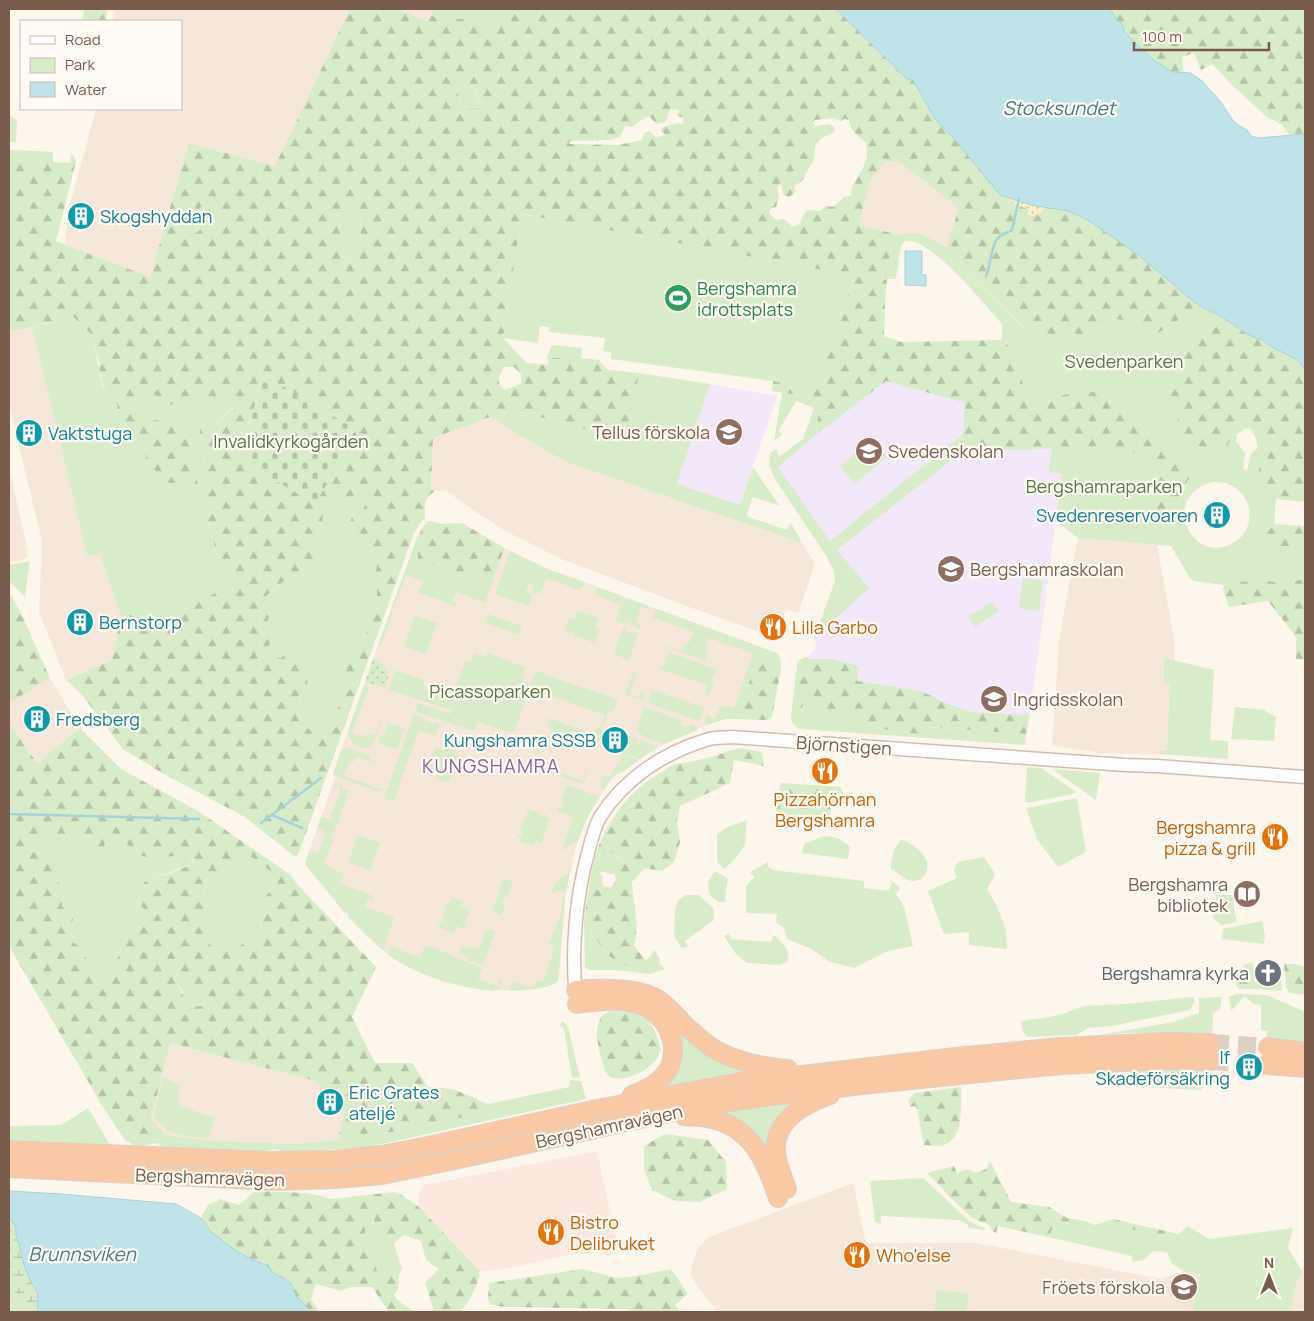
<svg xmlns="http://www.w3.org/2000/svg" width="1314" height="1321" font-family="Manrope,sans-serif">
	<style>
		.residential { fill: #f5e8da }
		.commercial { fill: #fde8e0 }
		.education { fill: #f3e8fa }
		.green { fill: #d8ecc9; fill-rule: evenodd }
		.forest { fill: url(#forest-firs); fill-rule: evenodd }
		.wetland { fill: url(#wetland-marsh) }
		.sand { fill: url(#sand-dots) }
		.cemetery { fill: url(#cemetery-stones) }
		.garden { fill: url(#garden-dots) }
		.water { fill: #bfe3e8; stroke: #a5d3da }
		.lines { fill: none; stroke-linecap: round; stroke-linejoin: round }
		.stream { stroke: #a5d3da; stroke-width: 2.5 }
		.trunk-tunnel { stroke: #dcd0c4; stroke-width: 18; stroke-dasharray: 18 9; stroke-linecap: butt }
		.tertiary-casing { stroke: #d1beb0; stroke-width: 15 }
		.trunk-casing { stroke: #dad1cd; stroke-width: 20 }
		.tertiary { stroke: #fff; stroke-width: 12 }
		.trunk { stroke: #f9c8a4; stroke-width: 18 }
		.labels { text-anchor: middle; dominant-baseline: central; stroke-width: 4.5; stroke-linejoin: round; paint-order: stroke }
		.culture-label { font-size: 18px; fill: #0d838f; stroke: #fffaf3; text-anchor: start }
		.leisure-label { font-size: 18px; fill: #27864d; stroke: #fffaf3; text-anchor: start }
		.park-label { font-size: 18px; fill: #537a41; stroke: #fffaf3 }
		.education-label { font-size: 18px; fill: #785e54; stroke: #fffaf3; text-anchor: end }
		.food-label { font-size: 18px; fill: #c56008; stroke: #fffaf3; text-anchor: start }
		.street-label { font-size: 18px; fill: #7a5c4d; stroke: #fffaf3 }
		.worship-label { font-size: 18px; fill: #5b616d; stroke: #fffaf3; text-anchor: end }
		.water-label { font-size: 19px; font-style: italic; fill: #437c86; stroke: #fffaf3 }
		.neighbourhood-label { font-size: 19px; letter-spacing: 1px; fill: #846695; stroke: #fffaf3 }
	</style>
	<defs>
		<pattern id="forest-firs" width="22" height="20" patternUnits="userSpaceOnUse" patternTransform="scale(1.25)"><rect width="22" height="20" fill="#d8ecc9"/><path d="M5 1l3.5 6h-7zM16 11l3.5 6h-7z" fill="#b4c2a5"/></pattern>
		<pattern id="wetland-marsh" width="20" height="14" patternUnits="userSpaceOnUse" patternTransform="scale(1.25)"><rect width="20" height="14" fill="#d8ecc9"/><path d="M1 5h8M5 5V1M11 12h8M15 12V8" fill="none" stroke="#b4c2a5"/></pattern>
		<pattern id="sand-dots" width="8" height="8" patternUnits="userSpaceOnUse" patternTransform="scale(1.25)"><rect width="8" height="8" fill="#fcefc7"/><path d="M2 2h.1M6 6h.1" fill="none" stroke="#d1c5a4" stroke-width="1.8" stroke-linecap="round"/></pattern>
		<pattern id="cemetery-stones" width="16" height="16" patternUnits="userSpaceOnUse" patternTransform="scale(1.25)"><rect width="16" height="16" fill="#d8ecc9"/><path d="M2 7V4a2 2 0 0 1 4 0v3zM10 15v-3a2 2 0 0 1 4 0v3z" fill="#b4c2a5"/></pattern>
		<pattern id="garden-dots" width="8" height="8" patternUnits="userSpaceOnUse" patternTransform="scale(1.25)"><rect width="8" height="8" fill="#d8ecc9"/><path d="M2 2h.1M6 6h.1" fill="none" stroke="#b4c2a5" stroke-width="1.8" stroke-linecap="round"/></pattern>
	</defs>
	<rect width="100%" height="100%" fill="#fdf6ec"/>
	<!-- residential -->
	<g class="residential">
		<polygon points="115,9 350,9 275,166 189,143 150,277 65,244 68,207 72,198 96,109 181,109 181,21 112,21"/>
		<polygon points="398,9 434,9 428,22"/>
		<polygon points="885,161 898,161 959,208 946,248 923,234 911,233 895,234 859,225 870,180"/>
		<polygon points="32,327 87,556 100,553 121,617 112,660 66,680 39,612 42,541 9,404 9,332"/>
		<polygon points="491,416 517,434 566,462 802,543 815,564 798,613 786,609 782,621 767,616 760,632 689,607 561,559 507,532 476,512 445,490 435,491 431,489 433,438"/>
		<polygon points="9,466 28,553 27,558 14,562 9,561"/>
		<polygon points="429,521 442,524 462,523 510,551 546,568 761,647 737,719 726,719 715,722 664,744 639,760 624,771 613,776 588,816 576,846 566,893 559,979 554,984 545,987 512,991 481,990 448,983 416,971 388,955 371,940 348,917 349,915 346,911 345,913 305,864 335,777 333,773 390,612 417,538 424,525"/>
		<polygon points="1078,538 1157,545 1175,644 1171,755 1101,753 1052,745 1059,640"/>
		<polygon points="50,678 80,728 37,763 9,723 9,703"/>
		<polygon points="169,1043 317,1081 345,1113 337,1140 296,1144 216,1141 166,1135 151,1120"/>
		<polygon points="853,1183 866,1243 977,1243 1161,1279 1184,1271 1241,1279 1237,1312 718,1312 701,1291 691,1276 691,1268 698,1248 709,1237"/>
		<polygon points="1305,1262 1305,1312 1291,1312 1295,1287"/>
	</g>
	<!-- commercial -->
	<polygon class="commercial" points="597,1151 616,1239 610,1256 598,1253 572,1254 500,1270 480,1271 419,1207 418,1196 424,1185"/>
	<!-- education -->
	<g class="education">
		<polygon points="886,381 965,403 963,434 830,541 778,467 816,435"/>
		<polygon points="710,384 777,396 740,505 676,484"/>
		<polygon points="1052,448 1048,472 1062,474 1030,715 972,712 946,703 921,691 856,681 858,666 833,659 808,659 808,657 816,648 814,638 868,588 837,550 962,452"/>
	</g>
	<!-- green -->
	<g class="green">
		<polygon points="434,9 499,9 497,16 489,22 431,16"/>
		<path d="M 466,86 L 471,86 L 474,89 L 482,106 C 473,110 468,108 460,104 L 457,90 Z"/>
		<polygon points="9,115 17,120 16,142 9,142"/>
		<path d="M 828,124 L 833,126 L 835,129 L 834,133 C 824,137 819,137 815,148 L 809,131 C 814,125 820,126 828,124 Z"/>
		<polygon points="15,150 53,152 53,162 15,160"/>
		<path d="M 205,203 C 215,203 219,211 222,219 L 220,225 L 207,228 L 197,233 L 186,229 L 187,220 Z"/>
		<path d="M 351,209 L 360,213 L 361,234 L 358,242 L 358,258 L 353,264 C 337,255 341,250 340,234 C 340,226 339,218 338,210 Z"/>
		<polygon points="522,214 855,276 818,382 810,387 773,381 611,359 611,352 603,351 605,338 549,332 549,327 540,326 538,343 503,338"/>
		<path d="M 911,233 L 923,234 L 946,248 L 1025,329 L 1080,338 L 1114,319 L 1172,325 L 1198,305 L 1222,317 L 1183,357 L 1181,373 L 1168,371 L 1164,387 L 1156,395 L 1177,416 L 1230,439 L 1231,428 L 1233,422 L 1245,421 L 1256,423 L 1264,432 L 1270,441 L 1269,485 L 1277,487 L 1281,493 L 1276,499 L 1274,524 L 1263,539 L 1269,546 L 1305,546 L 1305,578 L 1290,583 L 1254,580 L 1224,585 L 1194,581 L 1190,578 L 1171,546 L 1078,538 L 1056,521 L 1062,474 L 1048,472 L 1052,448 L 1066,448 L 1157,455 L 1152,522 L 1163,523 L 1167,518 L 1164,511 L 1167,504 L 1178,502 L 1194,469 L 1098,392 L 1059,396 L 1030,411 L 1024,393 L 1018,354 L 1002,340 L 1002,324 C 989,309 924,230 904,242 C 898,246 899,271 895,279 L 887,279 L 879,281 L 889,260 L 895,234 ZM 1250,428 C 1254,435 1258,441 1257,449 L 1251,453 L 1247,471 L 1243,469 L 1245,453 L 1236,441 L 1237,434 L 1241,432 L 1243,429 ZM 1212,482 C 1218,482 1224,482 1230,485 C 1248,492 1254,514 1246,530 C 1243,536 1238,540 1233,543 C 1194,566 1157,499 1212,482 Z"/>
		<polygon points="74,317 92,335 102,385 107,392 108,400 114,399 118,406 114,413 116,417 139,432 146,457 167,422 149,419 144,411 134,409 136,400 134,393 138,389 153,394 172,405 176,400 196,401 209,397 231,395 234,407 216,423 200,427 199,443 204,453 206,484 200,489 220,567 233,583 171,618 159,621 145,609 121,617 100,554 87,556 32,327"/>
		<polygon points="552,345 582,348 581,358 600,360 600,362 547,357"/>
		<polygon points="639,373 710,384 677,484 740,505 753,467 779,505 777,505 753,497 746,516 787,530 789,525 791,523 802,543 566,462 517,434 491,416 501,413 553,419 607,436 623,434 630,426"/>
		<polygon points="782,393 820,399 816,435 778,467 830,541 963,434 962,452 837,550 869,588 814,638 835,581 834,572 827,557 775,479 769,465 770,453 777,449 779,457 803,439 814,408 796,401 779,430 782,435 774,441"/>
		<polygon points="872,440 887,457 854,484 840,466"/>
		<path d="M 335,487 L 342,492 L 345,501 L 362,498 L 366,504 L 363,509 L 353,513 C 352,517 350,521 350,525 C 353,538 367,556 377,565 L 375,578 L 377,592 L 376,604 L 365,636 L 350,657 L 343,678 L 343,691 L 337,711 L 328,726 L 323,739 L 318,738 L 302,722 L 299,708 L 300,694 L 304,674 L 289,650 L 281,658 L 274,657 L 263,653 L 273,640 L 267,624 L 270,613 L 265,602 L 265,598 L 284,581 L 301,572 L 313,546 L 322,532 L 323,510 Z"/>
		<polygon points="424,525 418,539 462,575 472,573 485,577 497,570 485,603 456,592 452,601 457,603 456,606 418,593 423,581 406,575 394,608 392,608 391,612 393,613 381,646 378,645 417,538"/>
		<polygon points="510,551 545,568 584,582 581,588 580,588 579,590 546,578 540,594 533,592 535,587 532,586 532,584 529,583 526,592 531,594 532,597 529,606 495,594"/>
		<polygon points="30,561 25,597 9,581 9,565"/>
		<polygon points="1023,578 1043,581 1039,611 1019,608"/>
		<polygon points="597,587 622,596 619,604 595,595"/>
		<polygon points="623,597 648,606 647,609 641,607 636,623 641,625 640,629 636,628 636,626 625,622 624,624 615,621"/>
		<polygon points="992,602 999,611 975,627 968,617"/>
		<path d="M 656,609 L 777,653 C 783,661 781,669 779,679 L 759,652 L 737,719 L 725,719 L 708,725 L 706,724 L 705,721 L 707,716 L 715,719 L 720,707 L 723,708 L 724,705 L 734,708 L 753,653 L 708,638 L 705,647 L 707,648 L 705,652 L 708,653 L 706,660 L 721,665 L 721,666 L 666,647 L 667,646 L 682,651 L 684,646 L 687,646 L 689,641 L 690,642 L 694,632 L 653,618 Z"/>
		<polygon points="577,611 599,618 595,628 600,630 595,643 572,635 573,632 571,631 570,634 565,632 569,618 574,619"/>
		<polygon points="488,614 522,626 519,635 485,623"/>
		<polygon points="415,615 437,623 426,654 404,646"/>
		<polygon points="623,628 626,629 626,632 634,634 635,632 638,633 629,660 614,654"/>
		<polygon points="668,652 716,669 711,682 714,683 709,696 705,695 707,685 660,669 661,665 664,665"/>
		<polygon points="474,653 485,657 487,653 525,667 523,681 531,684 536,671 618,700 614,711 608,713 603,725 602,724 605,715 530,689 514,732 507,732 478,722 474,731 415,711 418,703 450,714 452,710 389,690 395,670 425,680 422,689 451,699 465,661 471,663"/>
		<path d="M 805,657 L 808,657 L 808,659 L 805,659 L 805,693 L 815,690 L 816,706 L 814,711 L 823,713 L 832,717 L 837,712 L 845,712 L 852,717 L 846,724 L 927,734 L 928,727 L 1026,734 L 1025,745 L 799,729 C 794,726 792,722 791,717 L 797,665 L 798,661 Z"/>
		<polygon points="1164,658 1214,670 1210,740 1228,741 1228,759 1160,754 1160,751 1167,751 1170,683 1164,682"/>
		<polygon points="633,672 637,673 631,692 631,695 638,697 641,692 646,694 644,700 625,695"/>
		<path d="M 364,685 L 369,687 L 352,733 L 353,734 L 362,737 L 364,734 L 368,736 L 369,733 L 375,735 L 380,720 L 381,721 L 373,744 C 363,754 346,744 349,729 Z"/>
		<polygon points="652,690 700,706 704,709 701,718 698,721 649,703 648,702"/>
		<polygon points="644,707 681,720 681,726 688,728 690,725 693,725 697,728 698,730 664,744 645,737 638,732 638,726"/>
		<polygon points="1235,707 1264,710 1276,717 1274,741 1231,739"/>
		<polygon points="414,714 425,718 425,720 434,723 435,722 440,723 436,736 419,730 407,764 406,763 404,767 406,768 405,771 403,770 402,774 403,775 394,802 384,798"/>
		<polygon points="549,718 594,734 596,728 598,729 599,726 603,727 596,746 575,738 571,747 563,744 564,742 570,745 573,738 563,735 564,734 561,735 559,740 549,737 551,730 548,727 549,724 547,723"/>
		<polygon points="388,723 404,728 397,750 378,743 381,735 384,736"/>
		<polygon points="626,735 638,739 637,743 639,744 641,740 658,747 640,759 620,752"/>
		<polygon points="546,743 561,748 560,749 545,744 543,750 541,749 539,754 537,754 534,763 583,781 586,771 588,771 583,784 531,766 531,764 537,747"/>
		<polygon points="445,747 459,752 449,783 436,779 438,774 427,770 435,748 443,751"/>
		<polygon points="348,748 370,756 369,759 376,762 375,763 356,757 354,762 351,761 349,766 347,766 344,776 383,790 383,791 379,792 333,775 341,751 343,749"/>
		<polygon points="622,754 639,760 624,771 614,776 604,789 598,789 598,787 601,787 602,781 600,778 604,775 611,777 616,764 618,765"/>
		<polygon points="1027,767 1041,768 1076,792 1073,794 1027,803 1025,800"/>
		<polygon points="1054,769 1100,773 1096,800 1056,772"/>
		<polygon points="335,784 343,785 342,789 349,791 337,826 336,826 334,830 336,831 335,832 333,832 331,839 333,840 324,864 330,866 330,868 344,873 340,884 374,896 372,900 368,898 365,907 394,917 383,950 348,917 349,915 347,912 345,913 305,864 309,851 318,854 325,832 317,828 321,817 330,819 341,788 334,785"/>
		<polygon points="567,785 597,796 599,798 588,816 578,840 567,846 564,850 562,850 573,817 558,811 558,808 561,808 563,801 561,800"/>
		<polygon points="1077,798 1086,852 1058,867 1037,839 1026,808"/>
		<polygon points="528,809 541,813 540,816 543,817 544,814 547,815 546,817 550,819 541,843 536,841 534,846 520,841 521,838 518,837 519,834 522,835 523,833 520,831 525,817 528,818 529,815 526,814"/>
		<polygon points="747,820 745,844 739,854 725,869 717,862 717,834 728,827"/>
		<polygon points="42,833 60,834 70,836 79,834 88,839 91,853 103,855 106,834 113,833 123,840 133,850 147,857 187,855 194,861 189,865 144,882 138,899 146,915 145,925 129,934 121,948 115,966 105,978 91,978 84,949 71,941 73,918 62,906 63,890 57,880 57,863 47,856 30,851 28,843"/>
		<polygon points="358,835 380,843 370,870 348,862"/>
		<path d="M 824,836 C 834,836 842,839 850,847 L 848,859 L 802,853 L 804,844 Z"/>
		<path d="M 901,840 C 910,842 921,850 926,859 C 931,869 924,882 912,881 C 905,880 897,872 891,869 C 890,859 895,847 901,840 Z"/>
		<path d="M 606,846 L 608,851 L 621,859 L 610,865 L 608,874 L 606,872 L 601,872 L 600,874 L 603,876 C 601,880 602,882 604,886 L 598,889 L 589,886 L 593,864 L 598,864 L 601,849 Z"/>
		<polygon points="242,849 272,872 270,891 257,907 262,925 257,940 243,943 236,951 216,952 204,937 206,920 204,883 215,873 224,871 233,864"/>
		<polygon points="984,857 995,874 987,890 996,904 1006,930 1007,949 969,945 969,932 944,934 928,891 957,878 954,870 958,862"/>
		<polygon points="768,862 768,867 773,870 864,881 864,888 889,891 892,881 900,888 896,894 904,907 913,946 888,951 854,968 828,961 812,949 787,939 784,928 776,922 777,914 746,913 746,886 755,877 750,872"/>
		<polygon points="570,871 566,893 557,890 556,893 552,892 555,883"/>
		<polygon points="715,871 728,879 726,890 725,902 718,902 709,894 708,882"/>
		<polygon points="504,878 513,882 507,898 504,897 502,903 505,904 501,916 492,912"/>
		<polygon points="686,895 699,895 714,909 714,920 685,941 688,946 681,948 674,935 675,909 678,900"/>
		<polygon points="1216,895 1234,895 1234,911 1237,922 1222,925 1213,918"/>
		<path d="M 565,896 L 558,981 C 548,990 524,990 510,991 L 510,986 L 514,982 L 528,987 L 534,985 L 537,980 L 543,982 L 555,946 L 549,944 L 562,910 L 562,898 Z"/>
		<polygon points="452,897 463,901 461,906 470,909 468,916 466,915 465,917 467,919 464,929 456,926 454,933 438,927 441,921 444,922 445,920 442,919 447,903 450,904 448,901 451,902"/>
		<polygon points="584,920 607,955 633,970 646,967 646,961 655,950 660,960 659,963 665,969 650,974 616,970 590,970 585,968"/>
		<polygon points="1262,921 1265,936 1264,944 1222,939 1223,929"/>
		<polygon points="486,929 495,932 483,965 468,960 469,957 459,954 462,946 473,949 474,948 479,949"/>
		<path d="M 729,933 L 731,939 L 771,942 L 774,935 C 783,944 790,948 788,961 L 780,965 L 747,963 L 735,953 L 724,936 Z"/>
		<path d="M 425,945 L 454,955 L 454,957 L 482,968 L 478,979 L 498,986 L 500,979 L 502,981 L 500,987 L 499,987 L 498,989 L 494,988 L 494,990 L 497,991 C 457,988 421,977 388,955 L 391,947 L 420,957 Z"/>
		<polygon points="180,980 188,983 195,993 207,997 210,1001 200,1006 193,1006 184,997 182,990 178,985"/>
		<polygon points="1281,980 1282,991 1255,989 1255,982"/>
		<polygon points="1236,994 1267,995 1305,1012 1305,1042 1266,1038 1267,1031 1261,1030 1261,1005 1253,1004 1245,996 1231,1011 1229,997"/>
		<polygon points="1193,997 1195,1001 1190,1010 1112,1026 1088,1028 1077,1035 1027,1037 1023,1031 1021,1021 1045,1018 1062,1014 1083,1006 1125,1004"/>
		<polygon points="1222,997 1220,1009 1213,1013 1212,1033 1122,1033 1088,1037 1173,1022 1199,1013 1199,998"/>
		<polygon points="563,1021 568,1027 580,1078 572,1077 564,1029 560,1025"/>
		<polygon points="672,1024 758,1071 664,1086"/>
		<polygon points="1132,1069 1209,1069 1209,1082 1200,1090 1103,1085 1104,1076 1111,1073 1129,1073"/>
		<polygon points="163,1077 180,1085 177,1096 180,1106 215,1118 208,1138 181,1135 169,1131 153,1118"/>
		<path d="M 570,1080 L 581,1081 L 586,1099 L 368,1147 L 285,1153 C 277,1148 270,1149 262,1153 C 243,1152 166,1152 156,1143 L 138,1147 L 125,1140 L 163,1139 L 166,1135 L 216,1141 L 296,1144 L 337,1140 L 398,1131 L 469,1116 L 488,1104 L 569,1087 Z"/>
		<polygon points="799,1101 786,1110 776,1174 718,1111"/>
		<polygon points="88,1108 110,1145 31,1141 9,1141 9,1126 61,1125"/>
		<polygon points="923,1178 970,1222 985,1228 985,1230 968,1228 968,1225 959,1220 881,1216 881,1224 875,1222 870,1183 871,1181"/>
		<path d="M 369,1218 L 372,1218 L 374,1220 L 371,1224 L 376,1222 L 379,1222 L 380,1224 L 377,1233 L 389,1250 L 397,1253 L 400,1262 L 389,1265 L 386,1272 L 382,1276 L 377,1273 C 375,1258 369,1261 362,1252 C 361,1250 359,1245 359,1243 L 365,1230 L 364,1222 Z"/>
		<polygon points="1055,1221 1081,1226 1097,1233 1112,1224 1172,1239 1188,1226 1209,1239 1293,1228 1288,1248 1302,1271 1295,1287 1291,1312 1193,1312 1200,1274 1184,1271 1172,1264 1167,1252 1154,1251 1143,1260 1132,1262 1132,1256 1048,1237"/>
		<polygon points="9,1273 16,1297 25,1312 9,1312"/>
		<polygon points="937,1290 969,1294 966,1312 934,1312"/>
	</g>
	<!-- forest -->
	<g class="forest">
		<polygon points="84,9 108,9 105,21 82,21"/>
		<path d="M 350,9 L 398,9 L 428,22 L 431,16 L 489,22 L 497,16 L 499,9 L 830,9 L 840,13 L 907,79 L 913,80 L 935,119 L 1013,203 L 1040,214 L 1044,207 L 1068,211 L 1088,220 L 1137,254 L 1198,305 L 1172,325 L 1154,335 L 1143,322 L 1114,319 L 1080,338 L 1039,334 L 1026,329 L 946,248 L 959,208 L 898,161 L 885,161 L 870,180 L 859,225 L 895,234 L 889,260 L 879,281 L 887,279 L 885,304 L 884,336 L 901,342 L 1002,340 L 1018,354 L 1024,393 L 1030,411 L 1059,396 L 1078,392 L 1098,392 L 1194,469 L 1182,492 L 1178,502 L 1167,504 L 1164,511 L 1167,518 L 1163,523 L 1151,521 L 1156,455 L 1066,448 L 962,452 L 965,403 L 886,381 L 816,435 L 820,399 L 772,391 L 773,381 L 810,387 L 817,382 L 855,276 L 522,214 L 503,338 L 527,363 L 549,365 L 547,357 L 600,362 L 608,370 L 639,373 L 630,426 L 624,434 L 607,436 L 553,419 L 501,413 L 433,438 L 431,489 L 435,491 C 423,498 425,506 425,518 L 421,522 L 414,533 L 298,855 L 294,856 L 245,817 L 162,773 L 123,749 L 82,695 L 66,680 L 112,660 L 121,617 L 145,609 L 159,621 L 171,618 L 233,583 L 220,567 L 200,489 L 206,483 L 204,453 L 199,443 L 200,427 L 216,423 L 234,408 L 231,396 L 209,397 L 196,401 L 190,409 L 176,400 L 172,405 L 153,394 L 138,389 L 134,393 L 136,400 L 134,409 L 144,411 L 149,419 L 167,422 L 189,439 L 198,485 L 163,482 L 161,473 L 145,466 L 146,457 L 139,432 L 116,417 L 114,413 L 118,406 L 114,399 L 108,400 L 107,392 L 103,385 L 99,367 L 100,365 L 96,353 L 92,335 L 74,317 L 9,332 L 9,150 L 15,150 L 15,160 L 70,163 L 71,153 L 74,156 L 76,161 L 56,241 L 150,277 L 189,143 L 275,166 ZM 466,86 C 476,86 478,97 482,106 C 473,111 468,108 460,104 L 457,90 ZM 671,109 L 679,110 L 677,115 L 680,117 L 683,118 L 684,121 L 682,124 L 677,123 C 671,126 663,125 660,131 L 664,133 L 665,135 L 658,137 L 654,136 L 650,131 L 644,133 L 642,140 L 618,145 L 570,144 L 569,143 L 570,141 L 610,140 L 620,137 L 625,126 L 633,127 L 640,121 L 649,116 L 656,124 L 665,122 C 668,117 668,113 671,109 ZM 832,118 L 841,121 L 844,119 L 849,120 C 850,131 858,136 866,143 L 867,156 L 863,168 L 852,187 L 851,196 L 844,197 L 833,207 L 825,206 L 820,211 L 808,210 L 804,214 L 800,224 L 793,227 L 784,219 L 776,220 L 769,213 L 771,208 L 776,207 L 779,197 L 777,187 L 781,184 L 782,186 L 783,195 L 789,197 L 796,192 L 794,186 L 802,181 L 814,159 L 815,148 L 809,131 L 812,128 L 815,126 L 813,123 L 815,120 ZM 205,203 C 215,203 219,211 222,219 L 220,225 L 207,228 L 202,227 L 197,233 L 186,229 L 187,220 L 197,219 L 198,210 ZM 351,209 L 360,213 L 361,234 L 358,242 L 358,258 L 353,264 C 337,256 341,250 340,234 C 340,226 339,218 338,210 ZM 504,367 L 514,367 L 521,374 L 521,384 L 504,390 C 496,381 498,378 504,367 ZM 264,376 L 358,431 L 239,459 ZM 335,487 L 342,492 L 345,501 L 362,498 L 366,504 L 363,509 L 353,513 C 352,517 350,521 350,525 C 353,538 367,556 377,565 L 375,578 L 377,592 L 376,604 L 365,636 L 350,657 L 343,678 L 343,691 L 337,711 L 328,726 L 323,739 L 318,738 L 302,722 L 299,708 L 300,694 L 308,688 L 307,676 L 304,674 L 305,663 L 297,650 L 289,650 L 281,658 L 274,657 L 263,653 L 273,640 L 267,624 L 270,613 L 265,602 L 265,597 L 284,581 L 301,572 L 315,559 L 313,546 L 322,532 L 323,510 Z"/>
		<polygon points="1110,9 1305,9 1305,134 1290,136 1282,125 1267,117 1234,87 1212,64 1201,70 1194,53 1182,57 1184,73 1173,72 1156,62 1130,38 1124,31 1122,23 1117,20"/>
		<path d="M 1222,317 L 1249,335 L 1262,340 L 1272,347 L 1297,359 L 1305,369 L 1305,502 L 1276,499 L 1281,493 L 1277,487 L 1269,485 L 1263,487 L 1259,476 L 1259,464 L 1262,448 L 1270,441 C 1259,424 1254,419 1233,422 C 1230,429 1232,438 1228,445 C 1218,464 1191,440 1180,433 L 1177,416 L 1155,394 L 1164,386 L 1168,371 L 1181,373 L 1183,357 Z"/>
		<path d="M 429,521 L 442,524 L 462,523 L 504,548 L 497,570 L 485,577 L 472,573 L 462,575 L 418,560 C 418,546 416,530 429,521 Z"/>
		<polygon points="1274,524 1305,526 1305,546 1269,546 1262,539"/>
		<polygon points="1305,578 1305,660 1296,659 1296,637 1268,601 1229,607 1223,589 1224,585 1254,580 1290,583"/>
		<polygon points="9,592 21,613 50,678 9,703"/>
		<polygon points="759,652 779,679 772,717 767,720 737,719"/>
		<polygon points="805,659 833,659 859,666 857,681 921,691 946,703 972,712 1030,715 1026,734 928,727 927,735 846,724 852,717 845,712 837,712 832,717 823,713 814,711 816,706 811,701 814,691 805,693 802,708 794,707 799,664"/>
		<path d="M 9,723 L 37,763 L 80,728 L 121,769 L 198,811 L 291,875 L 297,884 L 376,967 L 352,1017 L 375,1063 L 412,1063 L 428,1087 L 453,1089 L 488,1104 L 469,1116 L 398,1131 L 337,1140 L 345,1113 L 316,1081 L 170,1043 L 151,1119 L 166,1135 L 164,1139 L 125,1140 L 103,1107 L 9,946 ZM 42,833 L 60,834 L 71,836 L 79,834 L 88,839 L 91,853 L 93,855 L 103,855 L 106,834 L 113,833 L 123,840 L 138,855 L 147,857 L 163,857 L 187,855 L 194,860 L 189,866 L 144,882 L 138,899 L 146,915 L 145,925 L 129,934 L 121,948 L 115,966 L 105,978 L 91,978 L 84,949 L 71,941 L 73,918 L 62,906 L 63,890 L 57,880 L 57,863 L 47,856 L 30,851 L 28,843 ZM 242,850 L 272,872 L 270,891 L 257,907 L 262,925 L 257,940 L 243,943 L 236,951 L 216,952 L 204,937 L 206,920 L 204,883 L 215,873 L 224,871 L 233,864 ZM 180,980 L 188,983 L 195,993 L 207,997 L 210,1001 L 200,1006 L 193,1006 L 184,997 L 178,985 Z"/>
		<path d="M 740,748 L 762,752 L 764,766 L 734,760 L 730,783 L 680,806 L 677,822 L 680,842 L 674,862 L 662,871 L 645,868 L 632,882 C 633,903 640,925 634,946 L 646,961 L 646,967 L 633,970 L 607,955 L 584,920 L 589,886 L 598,889 L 604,886 L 610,888 L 614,884 L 616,879 L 614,874 L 608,874 L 610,865 L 621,858 L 608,851 L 606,846 L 601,849 L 599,856 L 601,862 L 598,864 L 593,864 C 603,826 626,793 660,773 C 664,771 669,767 673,765 C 682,762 694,762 703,759 C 716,756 728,751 740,748 Z"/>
		<path d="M 781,783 L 841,787 L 846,804 L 832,802 L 830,814 L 791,829 C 770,814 776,805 781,783 Z"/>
		<polygon points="1253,962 1255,989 1239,989 1236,986 1235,981 1244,965"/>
		<polygon points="1284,964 1295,964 1305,967 1305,995 1290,993 1286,987"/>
		<path d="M 615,1008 C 621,1008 629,1008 635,1011 C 652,1019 657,1033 661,1050 C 659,1054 657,1060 653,1063 C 646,1072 618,1085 608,1075 C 603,1070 596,1039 597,1031 C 597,1026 600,1020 601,1016 Z"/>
		<path d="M 961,1087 C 961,1105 965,1142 940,1146 C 935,1146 929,1145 924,1145 L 917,1109 L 915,1106 L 910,1107 L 908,1100 L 915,1093 Z"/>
		<polygon points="665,1134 708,1140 726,1162 727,1189 700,1202 675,1201 652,1190 644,1169 644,1146"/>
		<path d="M 990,1161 L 1011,1202 L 1049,1207 L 1067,1218 L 1085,1221 L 1095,1225 L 1113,1219 L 1178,1234 L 1172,1240 L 1112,1224 L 1097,1233 L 1081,1226 L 1056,1221 L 1048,1237 L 998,1226 L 996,1233 L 992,1231 C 989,1220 978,1223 970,1216 C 955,1203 941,1187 927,1173 L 954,1166 L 957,1173 L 968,1169 C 975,1174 981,1172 987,1168 L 989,1162 Z"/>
		<path d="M 255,1191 L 307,1193 L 332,1199 L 394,1192 L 400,1194 L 419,1207 L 480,1271 C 478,1286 470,1301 460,1312 L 432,1312 L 433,1308 L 425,1282 L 439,1269 L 426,1260 L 421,1241 L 404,1235 L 394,1243 L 397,1253 L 389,1250 L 377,1233 L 380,1224 L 379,1222 L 376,1222 L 373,1229 L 371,1229 L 374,1220 L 372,1218 L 369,1218 L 365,1222 L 365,1235 C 348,1248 371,1254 376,1264 C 376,1266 377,1271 377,1273 L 382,1275 L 386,1272 L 389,1265 L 400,1262 L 402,1268 L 399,1275 L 398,1289 L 394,1296 L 401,1303 L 415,1312 L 389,1312 L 372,1287 L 351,1287 L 341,1291 L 316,1284 L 311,1299 L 319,1312 L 312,1312 L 296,1296 L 291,1284 L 284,1278 L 276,1275 L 266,1265 L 253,1260 L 238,1252 L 211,1232 L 201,1218 L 208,1205 L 220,1199 L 239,1205 Z"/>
		<polygon points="583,1269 617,1278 637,1276 671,1269 688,1294 675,1305 681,1312 631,1312 626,1309 505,1307 491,1305 488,1300 489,1283"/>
	</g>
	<!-- wetland -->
	<polygon class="wetland" points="9,1217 17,1227 16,1235 19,1243 20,1250 32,1284 38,1293 37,1304 38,1312 25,1312 16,1297 9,1273"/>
	<!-- sand -->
	<polygon class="sand" points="1000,195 1031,205 1044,207 1040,214 1032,216 1027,214 1029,209 1013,203"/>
	<!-- cemetery -->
	<polygon class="cemetery" points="264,375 358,431 315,504 239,459"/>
	<!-- garden -->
	<polygon class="garden" points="373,659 378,660 387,669 388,678 385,688 365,682"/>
	<!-- water -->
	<g class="water">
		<polygon points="834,9 1110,9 1117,20 1122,23 1124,31 1130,38 1156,62 1173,72 1191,73 1202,81 1220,101 1234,122 1248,131 1251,136 1259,138 1305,134 1305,369 1296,359 1272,347 1262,340 1249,335 1222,317 1198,305 1137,254 1088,220 1068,211 1031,205 1000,195 955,140 935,119 913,80 907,79 840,13"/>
		<polygon points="905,251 922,251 922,275 926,275 926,286 905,285"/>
		<polygon points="9,1191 61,1194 176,1204 201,1218 211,1232 238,1252 253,1260 266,1265 276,1275 284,1278 291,1284 296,1296 312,1312 38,1312 37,1304 38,1293 32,1284 25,1268 20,1250 19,1243 16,1235 16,1227 9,1217"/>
	</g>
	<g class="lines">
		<!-- stream -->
		<g class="stream">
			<path d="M 986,276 C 991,265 991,243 1000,236 C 1003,234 1009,232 1012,230 L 1019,199"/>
			<polyline points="9,814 199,819"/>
			<polyline points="272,815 302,828"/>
			<polyline points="261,823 321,778"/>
		</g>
		<!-- trunk-tunnel -->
		<g class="trunk-tunnel">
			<polyline points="1211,1043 1268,1047"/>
			<polyline points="1211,1061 1267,1065"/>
		</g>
		<!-- tertiary casing -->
		<g class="tertiary-casing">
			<path id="tertiary" d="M 576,996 C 571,952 576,896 588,853 C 591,841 594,828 600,817 C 624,779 663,753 706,740 C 714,737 724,738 732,737 L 1125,765 L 1157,766 L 1305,777"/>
		</g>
		<!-- trunk casing -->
		<g class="trunk-casing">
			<g id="trunk">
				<path d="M 576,990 C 599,988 638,986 659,1000 C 669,1007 678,1018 687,1027 C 695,1034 705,1043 714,1049 C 737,1062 762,1067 788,1069"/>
				<path d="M 577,1004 C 601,1001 627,996 649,1009 C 671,1022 682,1054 664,1075 C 656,1085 644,1091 632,1095"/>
				<polyline points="1268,1047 1305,1052"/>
				<polyline points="1267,1065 1305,1068"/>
				<path d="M 684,1116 C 691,1117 700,1116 707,1118 C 751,1125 765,1160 778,1198"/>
				<polyline points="9,1150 272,1161 333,1160 381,1155 428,1146 597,1109 740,1082 956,1057 1060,1047 1168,1042 1211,1043"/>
				<polyline points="9,1168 275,1181 336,1179 382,1175 455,1160 695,1107 742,1100 862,1085 1061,1065 1169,1060 1211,1061"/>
				<path d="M 787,1189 C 784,1179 779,1169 777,1159 C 769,1124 801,1105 830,1095"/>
			</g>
		</g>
		<!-- tertiary -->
		<use href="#tertiary" class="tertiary"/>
		<!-- trunk -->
		<use href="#trunk" class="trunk"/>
	</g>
	<!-- icons -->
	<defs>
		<g id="building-disc" transform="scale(1.4375)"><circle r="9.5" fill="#0f9aa8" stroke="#fffaf3"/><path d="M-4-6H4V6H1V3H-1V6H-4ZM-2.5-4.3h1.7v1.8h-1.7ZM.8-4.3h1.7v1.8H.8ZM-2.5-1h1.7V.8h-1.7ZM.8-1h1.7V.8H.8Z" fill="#fff"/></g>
		<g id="stadium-disc" transform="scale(1.4375)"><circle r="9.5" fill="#2e9e5b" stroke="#fffaf3"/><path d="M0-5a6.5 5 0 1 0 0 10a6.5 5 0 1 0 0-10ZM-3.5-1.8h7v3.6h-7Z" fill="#fff"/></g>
		<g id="school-disc" transform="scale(1.4375)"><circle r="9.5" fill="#8d6e63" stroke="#fffaf3"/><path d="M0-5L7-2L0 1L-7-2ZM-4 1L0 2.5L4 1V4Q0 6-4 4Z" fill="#fff"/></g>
		<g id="restaurant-disc" transform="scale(1.4375)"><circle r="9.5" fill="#e8710a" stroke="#fffaf3"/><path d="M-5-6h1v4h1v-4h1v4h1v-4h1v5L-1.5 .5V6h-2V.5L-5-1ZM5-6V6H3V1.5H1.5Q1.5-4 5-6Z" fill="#fff"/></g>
		<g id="library-disc" transform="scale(1.4375)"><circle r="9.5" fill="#8d6e63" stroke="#fffaf3"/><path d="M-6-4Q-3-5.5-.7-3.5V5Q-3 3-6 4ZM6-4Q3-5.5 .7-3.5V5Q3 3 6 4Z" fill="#fff"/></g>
		<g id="church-disc" transform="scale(1.4375)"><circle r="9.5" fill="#6b7280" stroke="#fffaf3"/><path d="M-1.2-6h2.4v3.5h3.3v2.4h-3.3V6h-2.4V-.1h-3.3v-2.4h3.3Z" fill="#fff"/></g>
	</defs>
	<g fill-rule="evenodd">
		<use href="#building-disc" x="81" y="216"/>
		<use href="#stadium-disc" x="678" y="298"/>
		<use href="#school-disc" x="729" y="432"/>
		<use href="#building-disc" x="29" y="433"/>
		<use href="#school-disc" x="869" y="451"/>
		<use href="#building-disc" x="1217" y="515"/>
		<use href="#school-disc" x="951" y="569"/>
		<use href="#building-disc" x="80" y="622"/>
		<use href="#restaurant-disc" x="773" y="627"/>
		<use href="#school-disc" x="994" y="699"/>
		<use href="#building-disc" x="37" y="719"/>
		<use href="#building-disc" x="615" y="740"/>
		<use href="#restaurant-disc" x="825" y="771"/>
		<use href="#restaurant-disc" x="1275" y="837"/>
		<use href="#library-disc" x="1247" y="894"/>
		<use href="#church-disc" x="1268" y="973"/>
		<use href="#building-disc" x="1249" y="1067"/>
		<use href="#building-disc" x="330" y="1102"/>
		<use href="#restaurant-disc" x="551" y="1232"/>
		<use href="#restaurant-disc" x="857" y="1255"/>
		<use href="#school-disc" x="1184" y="1287"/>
	</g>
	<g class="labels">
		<!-- culture labels -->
		<g class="culture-label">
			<text x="100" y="216">Skogshyddan</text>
			<text x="48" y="433">Vaktstuga</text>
			<text x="1198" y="515" text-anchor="end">Svedenreservoaren</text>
			<text x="99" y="622">Bernstorp</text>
			<text x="56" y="719">Fredsberg</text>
			<text x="596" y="740" text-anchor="end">Kungshamra SSSB</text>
			<text x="1230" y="1057" text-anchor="end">If<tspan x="1230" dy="21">Skadeförsäkring</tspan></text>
			<text x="349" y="1092">Eric Grates<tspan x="349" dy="21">ateljé</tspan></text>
		</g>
		<!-- leisure labels -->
		<g class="leisure-label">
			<text x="697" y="288">Bergshamra<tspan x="697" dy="21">idrottsplats</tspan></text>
		</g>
		<!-- park labels -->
		<g class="park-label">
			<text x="1124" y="361">Svedenparken</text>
			<text x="291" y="441">Invalidkyrkogården</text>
			<text x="1104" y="486">Bergshamraparken</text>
			<text x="490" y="691">Picassoparken</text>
		</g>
		<!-- education labels -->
		<g class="education-label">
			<text x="710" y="432">Tellus förskola</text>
			<text x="888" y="451" text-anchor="start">Svedenskolan</text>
			<text x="970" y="569" text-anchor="start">Bergshamraskolan</text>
			<text x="1013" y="699" text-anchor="start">Ingridsskolan</text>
			<text x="1228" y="884">Bergshamra<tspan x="1228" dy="21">bibliotek</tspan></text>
			<text x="1165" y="1287">Fröets förskola</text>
		</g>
		<!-- food labels -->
		<g class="food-label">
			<text x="792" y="627">Lilla Garbo</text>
			<text x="825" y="799" text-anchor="middle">Pizzahörnan<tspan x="825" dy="21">Bergshamra</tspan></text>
			<text x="1256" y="827" text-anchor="end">Bergshamra<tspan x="1256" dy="21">pizza &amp; grill</tspan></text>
			<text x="570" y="1222">Bistro<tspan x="570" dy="21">Delibruket</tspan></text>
			<text x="876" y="1255">Who'else</text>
		</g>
		<!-- street labels -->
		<g class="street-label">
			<text transform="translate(844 745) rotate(4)">Björnstigen</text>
			<text transform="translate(609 1126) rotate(-12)">Bergshamravägen</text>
			<text transform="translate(210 1177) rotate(2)">Bergshamravägen</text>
		</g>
		<!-- worship labels -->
		<g class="worship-label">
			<text x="1249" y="973">Bergshamra kyrka</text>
		</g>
		<!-- water labels -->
		<g class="water-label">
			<text x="1059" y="108">Stocksundet</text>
			<text x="82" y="1254">Brunnsviken</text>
		</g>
		<!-- neighbourhood labels -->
		<g class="neighbourhood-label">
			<text x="491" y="766">KUNGSHAMRA</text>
		</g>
	</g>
	<!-- border -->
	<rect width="1314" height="1321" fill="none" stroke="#7a5c4d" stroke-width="20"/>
	<!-- legend -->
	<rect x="20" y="20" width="162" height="90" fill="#fffaf3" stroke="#cabbb1"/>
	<rect x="30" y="36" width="25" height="8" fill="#ffffff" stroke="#cabbb1"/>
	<text x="65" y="45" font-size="15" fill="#7a5c4d">Road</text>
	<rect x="30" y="58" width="25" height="15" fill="#d8ecc9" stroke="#cabbb1"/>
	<text x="65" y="70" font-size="15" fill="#7a5c4d">Park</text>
	<rect x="30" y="82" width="25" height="15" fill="#bfe3e8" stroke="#cabbb1"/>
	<text x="65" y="95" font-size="15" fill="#7a5c4d">Water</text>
	<!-- north arrow -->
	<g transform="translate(1269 1276)" stroke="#fffaf3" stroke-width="4" paint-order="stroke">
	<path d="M0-4L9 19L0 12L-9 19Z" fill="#7a5c4d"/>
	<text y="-8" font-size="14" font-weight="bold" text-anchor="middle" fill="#7a5c4d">N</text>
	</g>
	<!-- scale -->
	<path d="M1134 42v8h135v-8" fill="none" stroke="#7a5c4d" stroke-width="2.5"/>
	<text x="1142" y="42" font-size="15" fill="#7a5c4d" stroke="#fffaf3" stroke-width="4" paint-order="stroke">100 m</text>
</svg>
